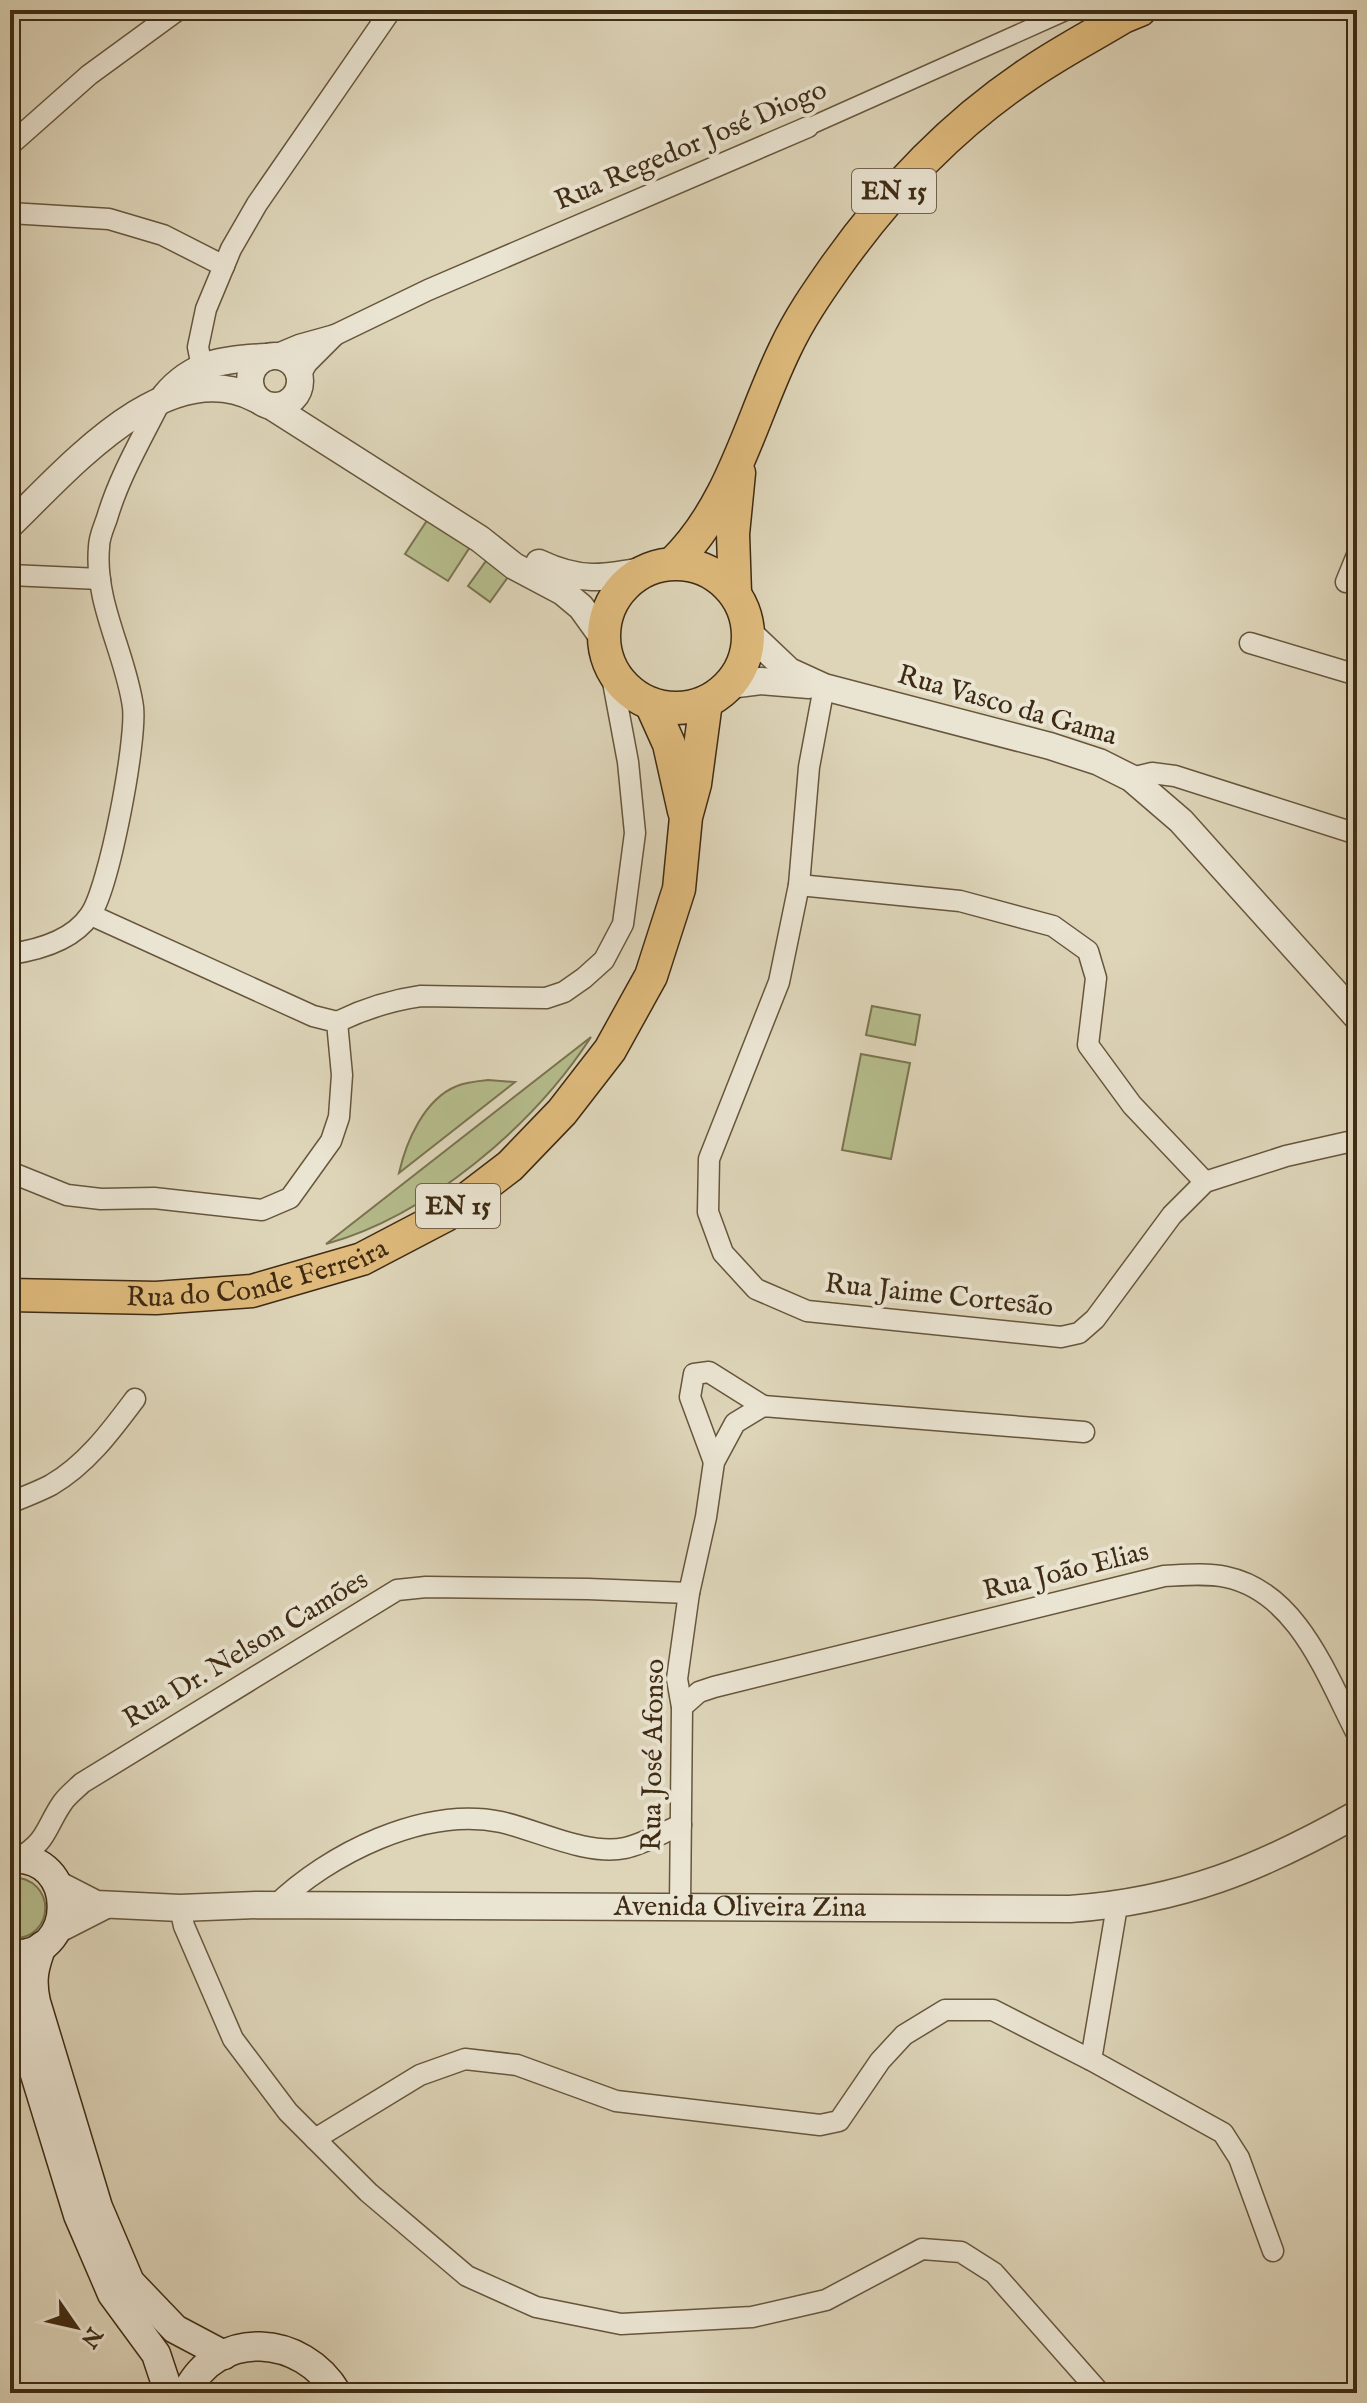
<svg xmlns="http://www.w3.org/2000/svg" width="1367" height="2403" font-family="'IM FELL English',serif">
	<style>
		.green { fill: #b5bc8c; stroke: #7a7450; stroke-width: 2 }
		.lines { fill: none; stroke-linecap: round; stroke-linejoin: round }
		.pedestrian-casing { stroke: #67563c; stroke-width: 19 }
		.minor-casing { stroke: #67563c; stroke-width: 23 }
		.tertiary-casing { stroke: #67563c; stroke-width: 29 }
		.secondary-casing { stroke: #3f2b13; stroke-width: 31 }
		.primary-casing { stroke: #3f2b13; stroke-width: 35 }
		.pedestrian { stroke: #eae4d2; stroke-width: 16 }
		.minor { stroke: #eae4d2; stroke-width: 20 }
		.tertiary { stroke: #eae4d2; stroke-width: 26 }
		.secondary { stroke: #eae4d2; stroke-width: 28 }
		.primary { stroke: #dfba7c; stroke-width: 32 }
		.labels { text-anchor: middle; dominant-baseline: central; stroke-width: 8; stroke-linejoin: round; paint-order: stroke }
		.shield { fill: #eae4d2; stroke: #72624c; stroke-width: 2 }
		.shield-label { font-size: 26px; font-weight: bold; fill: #3f2b13 }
		.street-label { font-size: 28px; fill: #3f2b13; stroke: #eae4d2 }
	</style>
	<rect width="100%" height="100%" fill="#ded5b9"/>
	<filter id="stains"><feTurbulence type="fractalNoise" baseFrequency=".0025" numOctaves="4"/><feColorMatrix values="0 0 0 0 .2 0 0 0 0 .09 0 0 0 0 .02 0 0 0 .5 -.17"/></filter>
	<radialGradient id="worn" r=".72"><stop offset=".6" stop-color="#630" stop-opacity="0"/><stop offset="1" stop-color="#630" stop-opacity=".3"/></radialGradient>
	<!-- green -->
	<g class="green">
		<polygon points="428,519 470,547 448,581 405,554"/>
		<polygon points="486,561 508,577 490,602 468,586"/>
		<polygon points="872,1006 920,1015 915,1045 866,1035"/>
		<path d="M 591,1037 C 534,1125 428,1216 326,1244 Z"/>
		<polygon points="861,1054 910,1063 891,1159 842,1150"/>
		<path d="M 488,1080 L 515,1082 L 399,1173 C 406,1142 424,1099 457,1086 C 466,1082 478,1081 488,1080 Z"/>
		<path d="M 10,1877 C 59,1877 55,1942 10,1938 Z"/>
	</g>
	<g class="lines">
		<!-- pedestrian casing -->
		<g class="pedestrian-casing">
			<polyline id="pedestrian" points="808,127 1070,10"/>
		</g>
		<!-- minor casing -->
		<g class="minor-casing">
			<g id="minor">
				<polyline points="10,145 89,75 178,10"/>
				<polyline points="10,213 109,219 163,235 224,266"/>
				<polyline points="275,355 299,345 335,335 428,290 808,127"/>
				<polyline points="202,367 198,347 206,309 231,249 257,204 391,10"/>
				<polyline points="300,375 307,363 335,335"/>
				<polyline points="10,575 100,579"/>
				<polyline points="1346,582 1357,555"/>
				<polyline points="1250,643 1357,675"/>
				<polyline points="824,687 809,767 799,885 779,982 709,1159 708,1212 723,1253 756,1289 807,1311 1061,1337 1079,1333 1095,1319 1172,1215 1205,1182 1286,1156 1357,1140"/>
				<polyline points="1131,778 1152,773 1175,776 1357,834"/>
				<polyline points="799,885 960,901 1053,926 1088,951 1096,978 1088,1045 1132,1105 1205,1182"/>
				<path d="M 10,954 C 38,950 73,940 90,915 C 109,889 137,741 133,707 C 126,654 94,603 99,547 C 99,537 104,527 107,518 C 119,477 141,440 160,402"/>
				<path d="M 337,1022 C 364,1009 392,1000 421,996 L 546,998 L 564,992 L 584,978 L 604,960 L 623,924 L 635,833 L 628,762 L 610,666"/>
				<polyline points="10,1172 67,1195 101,1199 154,1198 262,1210 290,1198 331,1141 339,1117 342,1075 337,1022 313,1016 91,915"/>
				<polyline points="714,1462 690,1397 694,1374 709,1372 763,1406"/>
				<path d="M 10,1503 C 23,1497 38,1492 51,1485 C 86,1465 111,1431 135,1399"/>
				<path d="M 682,1707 L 699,1692 L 714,1687 L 1164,1576 C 1185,1575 1206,1573 1226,1577 C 1298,1592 1327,1677 1357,1734"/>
				<path d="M 18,1858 C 47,1843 46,1826 63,1802 C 68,1795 76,1789 82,1783 L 397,1590 L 426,1587 L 588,1589 L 689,1593"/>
				<path d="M 275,1906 C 328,1854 424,1806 501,1822 C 537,1830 587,1856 625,1848 C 644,1844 663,1832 681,1825"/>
				<polyline points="680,1907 682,1707 677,1679 689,1593 706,1517 714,1462 735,1423 763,1406 1084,1432"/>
				<polyline points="180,1908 184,1926 233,2039 288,2112 368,2192 467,2276 536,2307 621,2324 752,2317 826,2300 922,2249 961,2252 994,2273 1100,2393"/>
				<polyline points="1091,2060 1117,1906"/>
				<polyline points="315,2139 420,2075 465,2059 517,2065 616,2101 820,2125 839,2121 880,2061 904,2035 945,2010 993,2010 1091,2060 1223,2133 1239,2158 1273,2251"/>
			</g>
		</g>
		<!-- tertiary casing -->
		<g class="tertiary-casing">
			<g id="tertiary">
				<circle cx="275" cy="381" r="25"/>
				<path d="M 165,396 C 193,362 225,359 267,357"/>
				<polyline points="271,406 480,539 514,566 563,592 581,607 604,639"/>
				<path d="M 10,525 C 67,470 167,352 256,399"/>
				<path d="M 539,563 C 579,582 604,579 646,570"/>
				<polyline points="749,633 789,671 824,687 1050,746 1099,762 1131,778 1181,821 1357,1017"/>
				<polyline points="729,685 761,681 809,685"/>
				<path id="s1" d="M 57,1884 L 96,1904 L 180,1908 L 257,1905 L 1070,1909 C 1182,1901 1261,1868 1357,1814"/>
				<polyline points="57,1930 106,1905"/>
			</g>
		</g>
		<!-- secondary casing -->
		<g class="secondary-casing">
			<g id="secondary">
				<path d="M 10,1859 C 79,1852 79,1961 10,1954"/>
				<path d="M 42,1946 C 34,1967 31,1980 36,2002 L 98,2207 L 130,2282 L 175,2329 L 224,2355"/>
				<polyline points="10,1993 78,2215 112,2294 156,2354 169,2393"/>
				<path d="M 186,2393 C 218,2327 303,2335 337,2393"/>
			</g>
		</g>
		<!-- primary casing -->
		<g class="primary-casing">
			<g id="primary">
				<path d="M 673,563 C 732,506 750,421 785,349 C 799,319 817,293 836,266 C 888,193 949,128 1024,77 C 1055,55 1090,37 1123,17 L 1140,10"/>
				<circle cx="676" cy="636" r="72"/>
				<polyline points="735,593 733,534 739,473"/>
				<polyline points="651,704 669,744 684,811"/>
				<path id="s2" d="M 10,1295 L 156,1298 L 252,1291 L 362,1259 L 446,1215 L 510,1166 L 562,1112 L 610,1050 L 651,976 L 679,889 L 686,817 L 695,784 L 706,702"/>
			</g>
		</g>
		<!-- pedestrian -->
		<use href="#pedestrian" class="pedestrian"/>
		<!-- minor -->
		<use href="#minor" class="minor"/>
		<!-- tertiary -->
		<use href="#tertiary" class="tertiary"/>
		<!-- secondary -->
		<use href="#secondary" class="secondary"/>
		<!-- primary -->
		<use href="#primary" class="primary"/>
	</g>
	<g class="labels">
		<!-- shield labels -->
		<g class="shield">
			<rect x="852" y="169" width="84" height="44" rx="6"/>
			<rect x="416" y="1184" width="84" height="44" rx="6"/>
		</g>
		<g class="shield-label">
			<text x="894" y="191">EN 15</text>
			<text x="458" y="1206">EN 15</text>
		</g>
		<!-- street labels -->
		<g class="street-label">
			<text transform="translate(691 146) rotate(-23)">Rua Regedor José Diogo</text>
			<text transform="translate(1007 706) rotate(16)">Rua Vasco da Gama</text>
			<text stroke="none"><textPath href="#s2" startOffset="250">Rua do Conde Ferreira</textPath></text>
			<text transform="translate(939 1296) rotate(6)">Rua Jaime Cortesão</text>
			<text transform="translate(1066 1572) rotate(-14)">Rua João Elias</text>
			<text transform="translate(246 1650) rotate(-31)">Rua Dr. Nelson Camões</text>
			<text transform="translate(654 1755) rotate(-89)">Rua José Afonso</text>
			<text stroke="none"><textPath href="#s1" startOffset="688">Avenida Oliveira Zina</textPath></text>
		</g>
	</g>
	<!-- margin -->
	<rect width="1367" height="2403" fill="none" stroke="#ded5b9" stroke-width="40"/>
	<rect x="12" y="12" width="1343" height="2379" fill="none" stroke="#3f2b13" stroke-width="4"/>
	<rect x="20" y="20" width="1327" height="2363" fill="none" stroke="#3f2b13" stroke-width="2"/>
	<!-- north arrow -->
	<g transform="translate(76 2327) rotate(124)" stroke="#eae4d2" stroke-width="6" paint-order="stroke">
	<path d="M0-6L14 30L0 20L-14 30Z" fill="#3f2b13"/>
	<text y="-12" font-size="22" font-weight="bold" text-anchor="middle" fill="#3f2b13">N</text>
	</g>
	<rect width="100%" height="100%" filter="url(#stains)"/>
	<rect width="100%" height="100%" fill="url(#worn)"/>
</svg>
